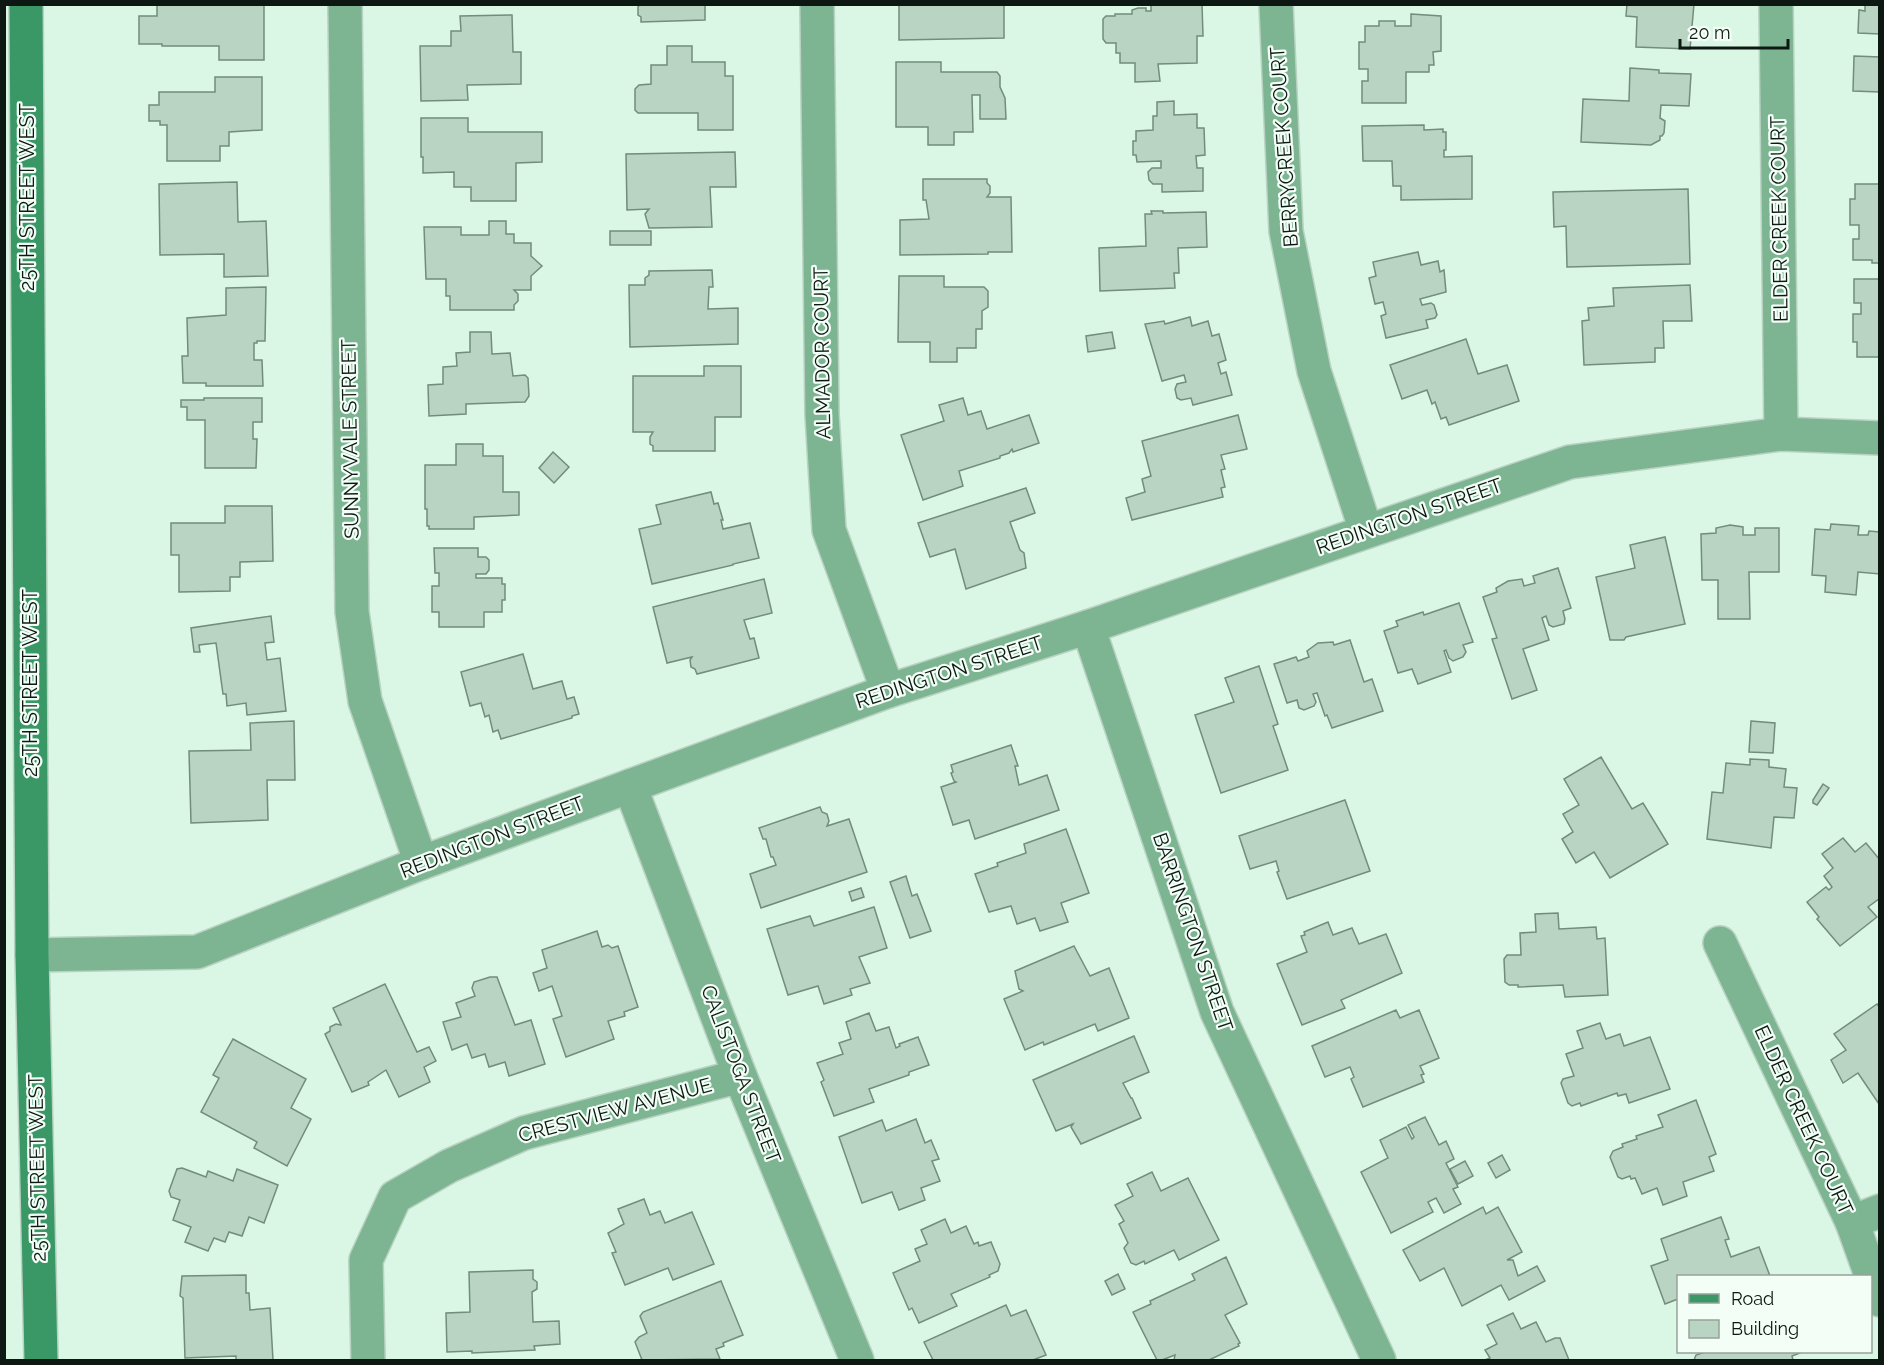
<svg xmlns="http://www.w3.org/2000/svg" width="1884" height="1365" font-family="Raleway,sans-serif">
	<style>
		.building { fill: #b9d4c3; stroke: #738c7c; stroke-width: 1.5 }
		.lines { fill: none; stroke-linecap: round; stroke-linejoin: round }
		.street-casing { stroke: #b9d2c2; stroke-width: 36 }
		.secondary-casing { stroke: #b9d2c2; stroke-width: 36 }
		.street { stroke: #7db593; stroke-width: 33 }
		.secondary { stroke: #3a9867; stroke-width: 33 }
		.labels { text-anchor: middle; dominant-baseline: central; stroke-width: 4.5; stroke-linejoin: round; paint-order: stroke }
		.street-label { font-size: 20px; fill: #0e1812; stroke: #f3fef7 }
	</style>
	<rect width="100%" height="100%" fill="#daf6e4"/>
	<!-- building -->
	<g class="building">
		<polygon points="157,4 264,5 264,60 219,60 219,46 162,46 162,44 139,44 139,16 157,16"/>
		<polygon points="640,4 708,4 708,5 705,5 705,20 641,22 641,17 638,15 638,7"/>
		<polygon points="899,4 1004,4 1004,38 899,40"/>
		<polygon points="1151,4 1202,4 1203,36 1197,36 1197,63 1158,64 1160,81 1135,82 1135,63 1120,63 1120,53 1116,53 1116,43 1106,43 1103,39 1103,19 1106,16 1115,16 1115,14 1132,14 1132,10 1138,8 1146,8 1146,11 1151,11"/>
		<polygon points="1627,4 1694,4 1690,49 1636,47 1637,17 1626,16"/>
		<polygon points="1865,4 1880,4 1880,34 1858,33 1859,10 1865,11"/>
		<polygon points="1411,14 1441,16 1441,51 1433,52 1434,65 1429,65 1429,72 1406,72 1406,103 1362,103 1362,81 1368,81 1368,69 1359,69 1359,42 1365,42 1365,26 1379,26 1379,21 1395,21 1395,26 1411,26"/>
		<polygon points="512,15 513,52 521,52 521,84 467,85 468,100 421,101 420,46 451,46 451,31 461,31 460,16"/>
		<polygon points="667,46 692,46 692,62 725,62 725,76 733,76 733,130 698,130 698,113 638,113 635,110 635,89 639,85 651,84 651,65 667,65"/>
		<polygon points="1854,56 1880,57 1880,92 1853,91"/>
		<polygon points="896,62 941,62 941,72 997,72 1000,76 1000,87 1005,98 1006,119 980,119 980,95 972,95 973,132 954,132 954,145 928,145 928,127 896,127"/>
		<polygon points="1630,68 1659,70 1659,73 1691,74 1689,106 1661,105 1660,118 1665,121 1664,133 1662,136 1660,136 1660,140 1651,145 1581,142 1583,99 1629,101"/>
		<polygon points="215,77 262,77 262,130 229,132 229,146 220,146 220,161 167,161 167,125 160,125 160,121 149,121 149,105 159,105 159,92 215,92"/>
		<polygon points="1174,101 1174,115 1197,114 1197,128 1204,128 1205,155 1196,156 1197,168 1203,168 1203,191 1162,192 1162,184 1153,184 1149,180 1148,172 1152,168 1161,168 1161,161 1137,162 1136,155 1133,155 1133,141 1136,141 1136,131 1153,130 1153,116 1157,116 1157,102"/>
		<polygon points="421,118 468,118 468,132 542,132 542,162 516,163 516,201 471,201 471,187 454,187 454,172 423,173 423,157 421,157"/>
		<polygon points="1424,125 1424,130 1443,129 1443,132 1446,132 1446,150 1444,150 1444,157 1472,156 1472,199 1401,200 1401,186 1393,186 1392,161 1363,161 1362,126"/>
		<polygon points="735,152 736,187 710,187 712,227 649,228 645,214 649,209 627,210 626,154"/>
		<polygon points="923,179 987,179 987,183 990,186 990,193 987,197 1011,197 1012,252 988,252 988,254 900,255 900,220 929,219 926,200 923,200"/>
		<polygon points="237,182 238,222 266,221 268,276 224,277 224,254 160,255 159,184"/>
		<polygon points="1855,184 1880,184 1880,263 1872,263 1872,260 1853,260 1853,239 1859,239 1859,225 1850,225 1850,199 1855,199"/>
		<polygon points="1688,189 1690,264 1567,267 1566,226 1554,227 1553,192"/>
		<polygon points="1151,211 1163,211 1163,213 1206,212 1207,247 1178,248 1179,273 1174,273 1175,288 1100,291 1099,248 1146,246 1145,214 1152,214"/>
		<polygon points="489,221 506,221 506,234 514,234 514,243 531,243 531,256 542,266 531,276 531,290 514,290 518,294 518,301 514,305 514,310 450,310 450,296 446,296 446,279 426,279 424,227 461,227 461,235 489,235"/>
		<rect x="610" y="231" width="41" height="14"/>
		<polygon points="1418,252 1421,265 1438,261 1440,272 1444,270 1446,292 1420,299 1422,305 1431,303 1434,305 1437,315 1435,318 1426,320 1428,328 1386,338 1381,316 1386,314 1383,302 1375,304 1369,278 1376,276 1373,262"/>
		<polygon points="712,270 713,287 709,287 708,309 738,308 738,344 630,347 629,285 645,285 645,278 649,275 649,271"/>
		<polygon points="899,276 944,276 944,287 984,287 988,291 988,307 982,311 982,329 976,329 976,348 957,348 957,362 930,362 930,342 898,342"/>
		<polygon points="1854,279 1880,279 1880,357 1857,357 1857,342 1853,342 1853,314 1861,314 1861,303 1854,303"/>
		<polygon points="1690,285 1692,321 1663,321 1664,348 1655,348 1655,362 1584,365 1582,321 1589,320 1588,308 1614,306 1613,288"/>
		<polygon points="266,287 265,341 257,341 257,343 254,343 254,360 262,360 263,386 206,386 206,383 183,383 182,356 188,356 187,318 226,315 226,288"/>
		<polygon points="1190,317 1192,326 1208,321 1212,336 1219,334 1226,360 1218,363 1221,374 1226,372 1232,395 1193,405 1191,398 1181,400 1177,398 1175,389 1177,384 1186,382 1184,375 1162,381 1145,324 1164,321 1165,324"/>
		<polygon points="470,332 491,332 492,354 510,353 513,376 525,375 528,378 529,396 525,402 466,404 466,414 429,416 428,385 443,384 443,367 457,366 456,353 470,352"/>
		<polygon points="1112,332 1115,348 1088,352 1086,336"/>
		<polygon points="1466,339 1478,374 1507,365 1519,401 1449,425 1446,417 1441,419 1435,402 1432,404 1427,390 1402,399 1390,365"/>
		<polygon points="704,366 741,366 741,417 715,417 715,451 653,451 653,446 650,444 650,437 653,432 633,432 633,376 704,376"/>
		<polygon points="204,398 262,398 262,422 253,422 253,439 257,439 256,468 205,468 205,420 187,420 187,407 181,407 181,400 204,400"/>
		<polygon points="963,398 968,415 981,411 987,429 1029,415 1039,443 1013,452 1012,449 1009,453 1000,456 1000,458 959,471 963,486 923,500 901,435 944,421 939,405"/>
		<polygon points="1238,415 1247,449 1221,455 1225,469 1221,470 1225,487 1221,488 1223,497 1132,520 1126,498 1145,492 1142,479 1151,476 1142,441"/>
		<polygon points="456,444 483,444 483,456 503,456 503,492 519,492 519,515 474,517 474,529 429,529 429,526 427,526 427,509 425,509 425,465 456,465"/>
		<polygon points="553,452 569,467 554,483 539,468"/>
		<polygon points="1026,488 1035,513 1010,522 1020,550 1024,553 1026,568 966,589 955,549 930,557 918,523"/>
		<polygon points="711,492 714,504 718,503 723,520 721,520 723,529 750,523 759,558 733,564 733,565 652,584 639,529 661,524 656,505"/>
		<polygon points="225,506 272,506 273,561 240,562 240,577 230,577 230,591 179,592 179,555 171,555 171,523 225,523"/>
		<polygon points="1831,524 1859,526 1858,535 1868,535 1869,531 1880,532 1880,574 1858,572 1856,595 1825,592 1826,576 1812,575 1815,529 1830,530"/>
		<polygon points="1730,525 1743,527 1743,535 1755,535 1755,528 1779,528 1779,572 1749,572 1750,619 1718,619 1718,580 1702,580 1701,534 1716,533 1716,528"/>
		<polygon points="1665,537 1685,624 1626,637 1624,640 1610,640 1596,577 1635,568 1630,545"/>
		<polygon points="434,548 478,548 478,557 486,557 489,560 489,570 486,574 476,574 476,578 502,578 502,584 505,584 505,600 502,600 502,612 484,612 484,627 439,627 439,612 432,612 432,586 439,586 439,573 435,573"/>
		<polygon points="1558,568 1571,608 1563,611 1565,619 1564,624 1553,627 1549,625 1546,616 1542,618 1549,640 1523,649 1537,690 1512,699 1492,639 1497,638 1483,597 1497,592 1496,588 1508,581 1522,579 1524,586 1535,583 1533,576"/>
		<polygon points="764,579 772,613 744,620 750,639 754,638 759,658 697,674 695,669 691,667 690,660 692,657 667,663 653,607"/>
		<polygon points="1459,603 1473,642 1463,645 1466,652 1463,657 1453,661 1449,658 1446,650 1444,651 1451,672 1418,684 1412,669 1398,673 1384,631 1398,626 1396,621 1423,612 1424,615"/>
		<polygon points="271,616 274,642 265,643 267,660 280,658 286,711 247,715 246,703 227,706 226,694 223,694 216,643 199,645 200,652 194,652 191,628"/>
		<polygon points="1350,640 1364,682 1372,679 1383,711 1332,728 1327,715 1325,716 1317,693 1313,694 1316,702 1314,706 1304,710 1299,708 1297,700 1287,703 1274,664 1296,657 1298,661 1309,657 1307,651 1318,643 1333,642 1334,645"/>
		<polygon points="523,654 533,689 562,681 567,699 574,697 579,714 572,716 572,718 501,739 498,730 493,732 489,715 485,717 481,703 470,706 461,672"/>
		<polygon points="1259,666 1278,724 1273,726 1288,770 1221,793 1195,715 1234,702 1225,678"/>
		<polygon points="294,721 295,780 267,780 268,820 191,823 189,751 251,750 250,723"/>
		<polygon points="1751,721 1775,723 1773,753 1749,752"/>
		<polygon points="1011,745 1018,766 1015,766 1019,785 1047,775 1059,810 975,839 969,820 953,825 941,787 956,782 954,781 951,773 953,772 951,765"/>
		<polygon points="1601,757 1632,809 1643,803 1668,844 1610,878 1594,852 1576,863 1562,839 1573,832 1563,814 1579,805 1564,779"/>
		<polygon points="1750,759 1769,760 1769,767 1786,769 1784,787 1797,788 1794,818 1774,817 1771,848 1707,839 1712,792 1723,793 1726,763 1750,765"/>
		<polygon points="1823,784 1829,788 1817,805 1813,803 1813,800"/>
		<polygon points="1345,800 1370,871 1287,899 1277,872 1279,871 1276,861 1250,869 1239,836"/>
		<polygon points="820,807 822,812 827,814 829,821 827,826 849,819 867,872 761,908 750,874 776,865 773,857 771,857 766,839 763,839 759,828"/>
		<polygon points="1066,829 1089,893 1061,903 1068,922 1040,931 1035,918 1017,924 1011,906 989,912 975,874 998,866 997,863 1026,853 1024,844"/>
		<polygon points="1843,838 1855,852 1866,843 1880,860 1880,898 1868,907 1877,917 1840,946 1817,919 1819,917 1807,902 1826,887 1829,890 1832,887 1824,876 1833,868 1822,854"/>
		<polygon points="906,876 912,896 917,894 931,931 910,938 890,882"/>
		<polygon points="861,888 864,897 852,901 849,892"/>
		<polygon points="874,907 887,948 859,957 870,983 850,989 852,995 824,1004 818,986 788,995 767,929 810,916 814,926"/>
		<polygon points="1558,913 1559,929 1596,927 1597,939 1605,938 1608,995 1565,997 1563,985 1518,987 1518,985 1509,985 1505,982 1504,959 1507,955 1521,955 1520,933 1536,932 1535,914"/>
		<polygon points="1328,922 1333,935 1352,928 1359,944 1386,934 1402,973 1341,1000 1345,1008 1302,1025 1277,964 1307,952 1301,936 1305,935 1304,932"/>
		<polygon points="597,931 602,947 608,945 612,948 618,946 638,1007 624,1012 625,1016 608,1021 614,1039 566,1057 553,1019 562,1016 552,986 539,991 533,973 547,968 542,950"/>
		<polygon points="1074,946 1090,976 1109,968 1129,1018 1098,1031 1095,1024 1044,1045 1043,1042 1025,1050 1004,999 1023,991 1019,989 1015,971"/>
		<polygon points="490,977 497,977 515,1025 531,1020 545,1064 509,1076 505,1062 489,1067 485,1054 472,1058 467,1044 452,1050 443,1022 461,1017 456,1003 475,996 472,988 474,982"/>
		<polygon points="385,984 417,1052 429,1047 436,1061 424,1067 430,1082 399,1097 386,1070 368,1082 369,1085 352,1092 325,1034 330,1031 330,1027 336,1024 341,1025 333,1008"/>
		<polygon points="1877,1004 1880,1008 1879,1104 1858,1073 1843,1083 1831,1060 1846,1050 1834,1034"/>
		<polygon points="1396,1010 1400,1018 1419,1010 1439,1058 1420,1066 1424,1074 1421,1075 1424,1082 1363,1107 1351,1079 1354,1077 1350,1067 1325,1077 1312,1046"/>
		<polygon points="869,1013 876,1031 889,1027 896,1048 900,1046 899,1044 918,1037 929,1065 909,1072 909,1075 869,1089 874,1102 834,1116 821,1082 824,1080 817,1063 843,1054 839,1043 851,1039 846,1022"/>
		<polygon points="1600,1023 1606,1039 1620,1034 1624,1046 1650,1037 1670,1089 1629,1103 1626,1094 1618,1096 1617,1093 1581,1106 1580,1103 1572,1106 1568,1103 1561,1083 1563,1079 1574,1076 1566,1054 1583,1048 1577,1031"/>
		<polygon points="1134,1036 1149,1072 1123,1083 1131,1098 1132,1098 1141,1118 1081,1144 1071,1127 1073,1124 1056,1131 1033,1080"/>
		<polygon points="233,1039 306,1079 291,1108 311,1119 287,1166 254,1148 257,1142 201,1112 219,1078 213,1075"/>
		<polygon points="1696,1100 1716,1154 1709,1157 1714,1171 1683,1182 1687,1196 1663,1205 1657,1188 1642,1194 1635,1178 1631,1179 1630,1176 1622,1179 1618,1177 1610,1157 1613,1151 1623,1147 1622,1144 1637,1139 1636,1136 1663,1127 1658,1115"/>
		<polygon points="1425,1117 1439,1145 1446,1141 1454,1159 1446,1163 1458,1187 1453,1189 1461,1204 1444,1213 1436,1198 1428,1202 1433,1212 1391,1233 1361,1172 1388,1158 1380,1140 1406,1127 1412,1139 1414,1137 1408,1125"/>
		<polygon points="916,1119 925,1143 931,1140 939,1159 932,1161 940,1181 921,1188 925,1200 899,1210 892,1192 862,1203 839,1137 882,1120 886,1131"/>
		<polygon points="1502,1155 1510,1170 1496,1178 1488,1163"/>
		<polygon points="1465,1161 1473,1176 1458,1184 1450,1169"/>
		<polygon points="182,1168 206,1177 208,1171 233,1181 237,1169 278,1185 264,1223 249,1217 242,1236 229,1232 225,1242 214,1238 208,1251 185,1242 191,1227 173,1220 180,1200 171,1197 169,1191 177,1169"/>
		<polygon points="1152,1172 1161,1191 1188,1178 1219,1240 1179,1260 1174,1250 1145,1264 1144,1261 1136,1265 1131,1263 1124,1248 1128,1243 1119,1224 1124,1221 1115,1205 1133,1196 1127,1184"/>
		<polygon points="644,1199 650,1215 660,1211 665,1223 692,1212 714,1264 673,1280 668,1268 625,1285 612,1253 616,1252 608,1233 624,1224 618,1209"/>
		<polygon points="1483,1207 1486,1214 1498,1207 1522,1252 1507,1260 1513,1260 1518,1276 1537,1266 1545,1281 1509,1300 1501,1285 1462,1306 1444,1268 1420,1281 1403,1250"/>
		<polygon points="1721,1217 1729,1239 1725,1240 1731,1257 1759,1247 1770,1276 1678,1276 1678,1299 1665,1304 1651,1266 1668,1260 1661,1239"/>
		<polygon points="945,1219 951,1233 966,1226 974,1244 978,1242 979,1246 991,1242 1000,1264 998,1271 989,1275 990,1277 951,1294 957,1306 919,1323 912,1308 909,1310 893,1273 920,1261 915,1249 927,1244 921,1230"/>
		<polygon points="1226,1257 1247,1304 1225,1315 1240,1343 1238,1344 1239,1346 1209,1360 1174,1360 1175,1355 1162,1360 1157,1360 1133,1312 1151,1304 1150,1301 1195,1280 1192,1274"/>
		<polygon points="533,1270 533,1279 537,1282 537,1289 532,1292 533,1322 559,1321 560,1344 534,1346 535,1350 472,1353 472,1351 447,1352 446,1313 470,1312 469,1272"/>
		<polygon points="1118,1274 1125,1289 1112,1295 1105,1281"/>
		<polygon points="246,1275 246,1293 249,1293 250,1310 270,1308 273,1360 236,1360 236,1356 185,1358 183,1298 180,1296 182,1276"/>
		<polygon points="721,1281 743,1335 723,1343 724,1346 716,1349 720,1359 642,1360 635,1342 639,1337 647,1333 640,1316 643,1312"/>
		<polygon points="1006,1305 1011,1316 1026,1310 1046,1355 1033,1360 933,1360 924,1342"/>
		<polygon points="1513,1313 1521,1329 1536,1322 1546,1342 1555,1338 1560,1338 1569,1360 1485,1360 1490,1358 1485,1350 1497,1344 1487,1325"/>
		<polygon points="1705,1352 1799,1352 1800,1353 1792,1356 1793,1360 1694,1360 1696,1355"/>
	</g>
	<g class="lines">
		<!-- street casing -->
		<g class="street-casing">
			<g id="street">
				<polyline points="345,4 352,612 365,701 421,863"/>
				<polyline points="817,4 822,414 829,530 888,691"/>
				<polyline points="1276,4 1286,231 1314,371 1366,531"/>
				<polyline points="1776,4 1781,434"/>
				<polyline points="1088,627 1217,1012 1379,1360"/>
				<polyline points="630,786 740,1076 857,1360"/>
				<polyline points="1720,943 1852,1222 1880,1300"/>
				<polyline points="32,955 197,952 421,863 888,691 1088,627 1570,462 1781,434 1880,438"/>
				<polyline points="1852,1222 1880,1211"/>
				<polyline points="368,1360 366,1260 395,1197 449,1166 524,1133 740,1076"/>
			</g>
		</g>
		<!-- secondary casing -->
		<g class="secondary-casing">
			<polyline id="secondary" points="26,4 32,955 41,1360"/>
		</g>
		<!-- street -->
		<use href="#street" class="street"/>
		<!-- secondary -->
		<use href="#secondary" class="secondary"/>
	</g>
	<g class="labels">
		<!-- street labels -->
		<g class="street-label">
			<text transform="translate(1284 147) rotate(-94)">BERRYCREEK COURT</text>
			<text transform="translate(27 197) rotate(-90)">25TH STREET WEST</text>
			<text transform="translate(1779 219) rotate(-91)">ELDER CREEK COURT</text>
			<text transform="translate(822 353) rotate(-91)">ALMADOR COURT</text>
			<text transform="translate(350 439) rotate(-91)">SUNNYVALE STREET</text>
			<text transform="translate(1409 516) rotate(-19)">REDINGTON STREET</text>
			<text transform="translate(949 672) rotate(-18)">REDINGTON STREET</text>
			<text transform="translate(30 683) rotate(-90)">25TH STREET WEST</text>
			<text transform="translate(492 837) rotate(-21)">REDINGTON STREET</text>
			<text transform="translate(1193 932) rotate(71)">BARRINGTON STREET</text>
			<text transform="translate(741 1074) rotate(69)">CALISTOGA STREET</text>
			<text transform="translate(615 1110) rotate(-15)">CRESTVIEW AVENUE</text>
			<text transform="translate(1804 1120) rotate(65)">ELDER CREEK COURT</text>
			<text transform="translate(37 1168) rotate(-91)">25TH STREET WEST</text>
		</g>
	</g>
	<!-- border -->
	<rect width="1884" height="1365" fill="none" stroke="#0e1812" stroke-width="12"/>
	<!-- legend -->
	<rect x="1677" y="1275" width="195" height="78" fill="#f3fef7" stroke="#97a29b" stroke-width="1.5"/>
	<rect x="1689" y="1294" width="30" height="9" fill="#3a9867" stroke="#97a29b" stroke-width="1.5"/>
	<text x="1731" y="1305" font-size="18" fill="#0e1812">Road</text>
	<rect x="1689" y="1320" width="30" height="18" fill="#b9d4c3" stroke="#97a29b" stroke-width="1.5"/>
	<text x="1731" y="1335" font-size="18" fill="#0e1812">Building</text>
	<!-- scale -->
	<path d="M1680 39v9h108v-9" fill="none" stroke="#0e1812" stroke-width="3"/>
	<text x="1689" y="39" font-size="18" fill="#0e1812" stroke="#f3fef7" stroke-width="4.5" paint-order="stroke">20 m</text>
</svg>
